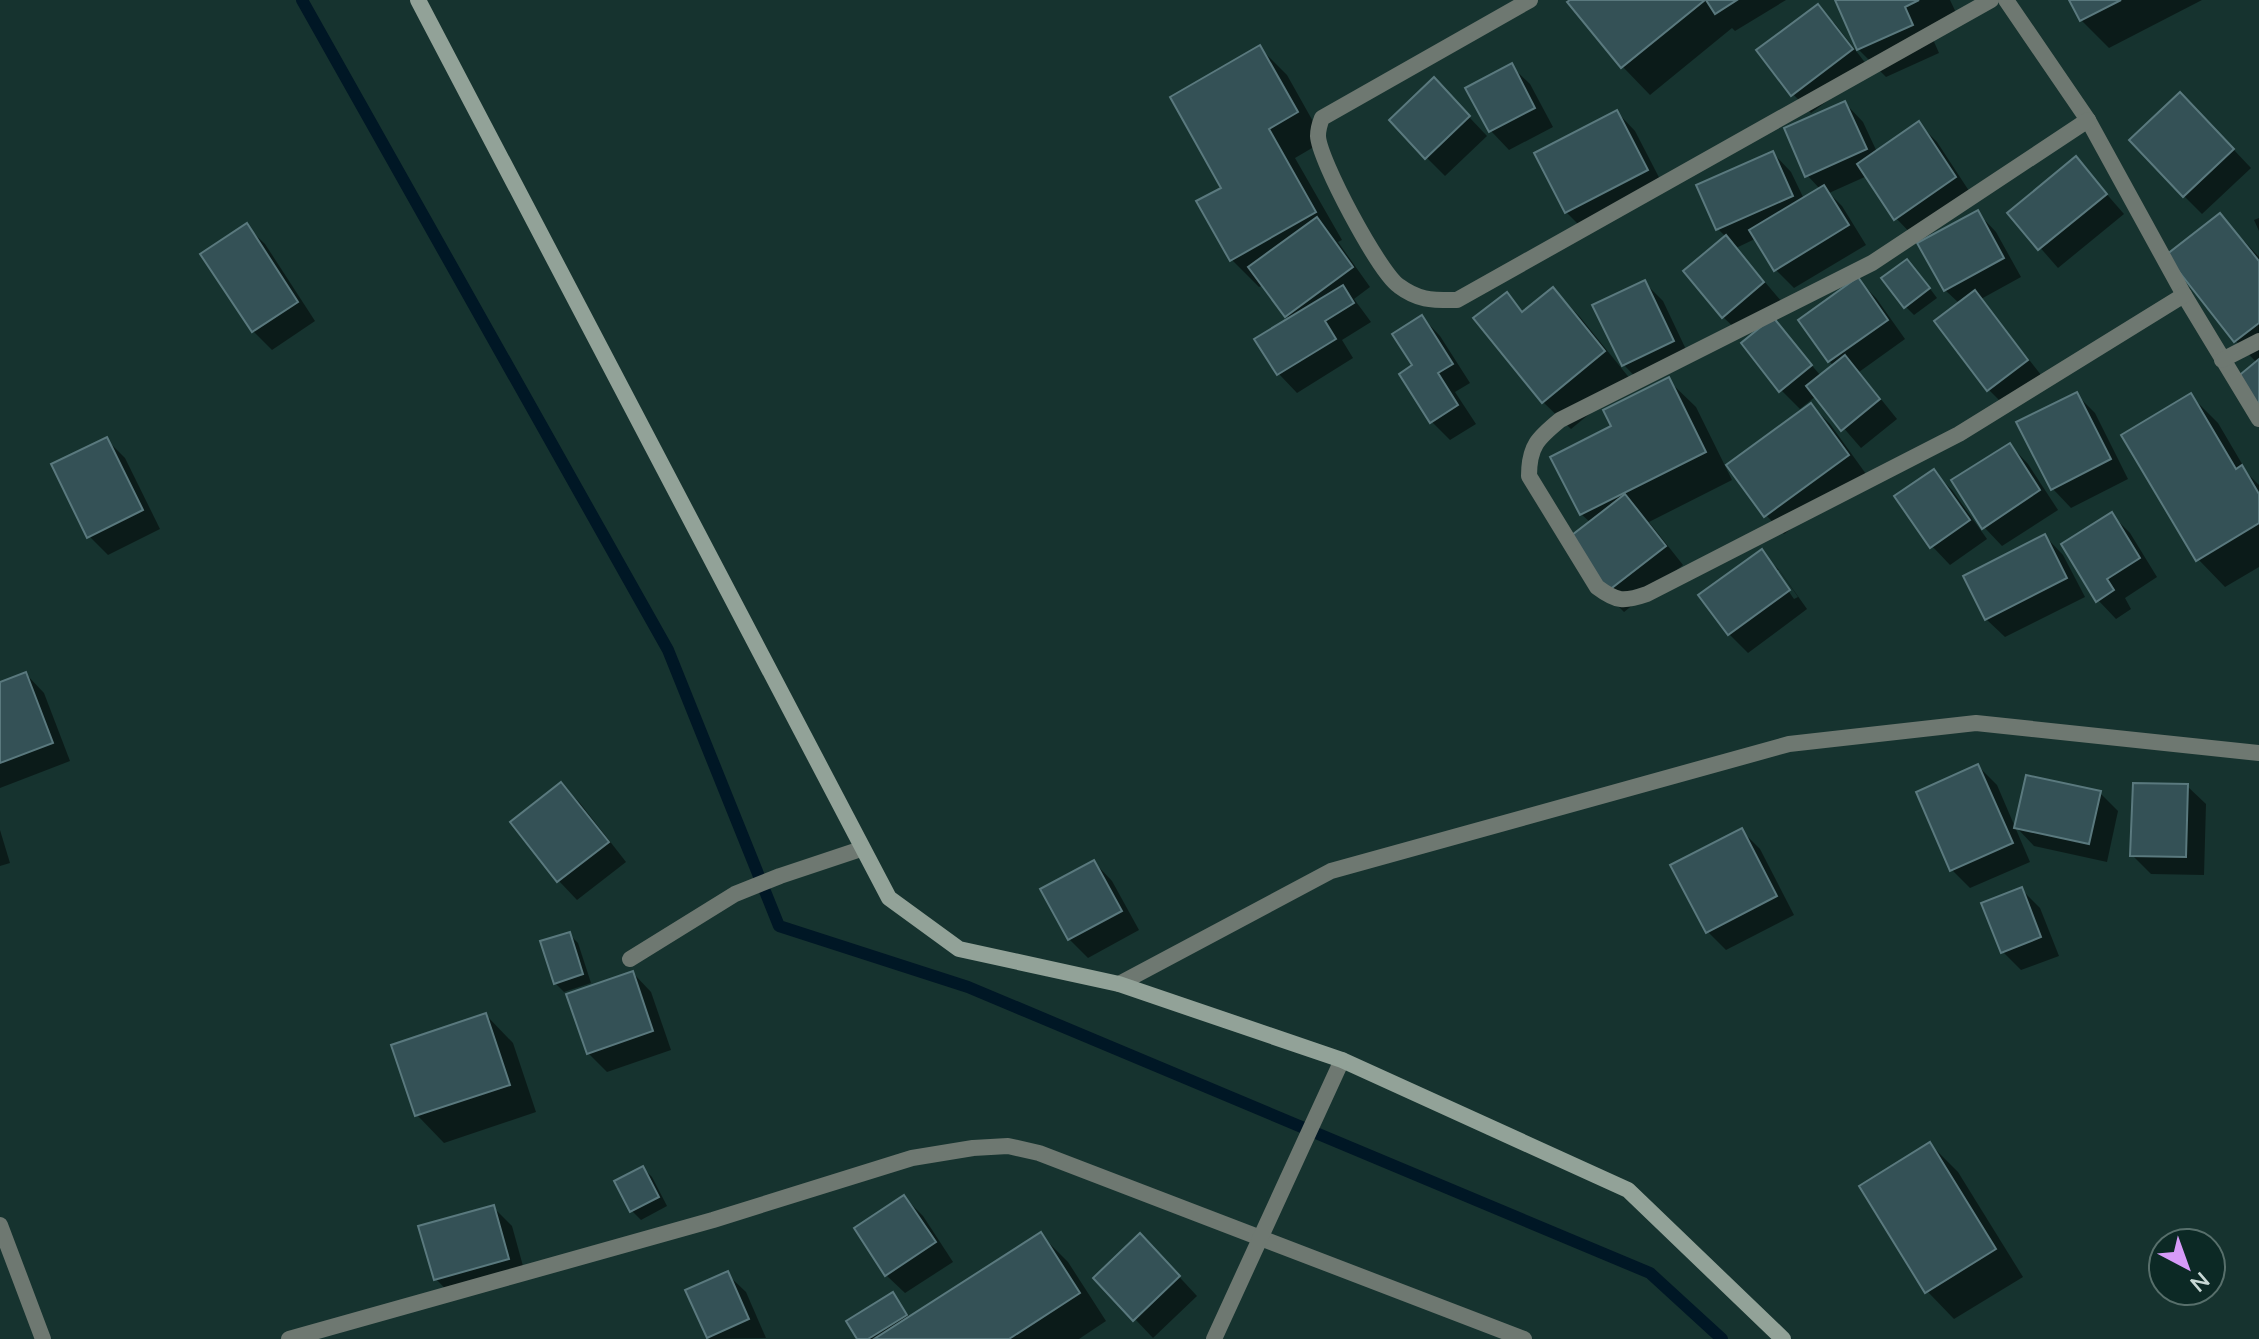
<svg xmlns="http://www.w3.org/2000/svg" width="2259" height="1339" font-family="'Nunito Sans',sans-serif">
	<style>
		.shadow { fill: #0007; fill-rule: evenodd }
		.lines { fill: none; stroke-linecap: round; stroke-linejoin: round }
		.stream { stroke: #001725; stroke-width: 12 }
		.building { fill: #345156; stroke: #5a797e; stroke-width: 2 }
		.lane { stroke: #6e7871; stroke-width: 16 }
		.street { stroke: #6e7871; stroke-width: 16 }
		.secondary { stroke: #92a298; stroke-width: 16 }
	</style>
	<rect width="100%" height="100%" fill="#16332f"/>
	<!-- shadow -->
	<g class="shadow">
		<polygon points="1574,0 1786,0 1735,31 1732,28 1650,95 1623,67 1570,3"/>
		<polygon points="1837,0 1950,0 1960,21 1931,35 1939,53 1886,77 1859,50"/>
		<polygon points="2071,0 2202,0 2109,48 2081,20"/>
		<polygon points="1818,6 1836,25 1870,69 1811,113 1793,94"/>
		<polygon points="1260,48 1287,75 1324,141 1295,158 1342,240 1338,242 1370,287 1354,299 1371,322 1342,340 1353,358 1297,393 1279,374 1257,340 1290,320 1264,285 1259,287 1232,260 1224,188"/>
		<polygon points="1511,66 1530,84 1553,127 1509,150 1491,131"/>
		<polygon points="1452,99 1487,136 1445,176 1426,157"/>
		<polygon points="1845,103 1863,122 1877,152 1919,124 1937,142 1973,197 1914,237 1896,218 1867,176 1829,193 1842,206 1866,245 1794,288 1775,269 1757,238 1736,248 1782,302 1742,335 1723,317 1727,238 1718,229 1773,153 1791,172 1804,199 1820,189 1807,175"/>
		<polygon points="1617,112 1635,131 1665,189 1585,231 1566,212"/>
		<polygon points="2199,113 2251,168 2202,214 2184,196"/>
		<polygon points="2076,159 2124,214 2058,268 2010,213"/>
		<polygon points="1978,213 1996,232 2021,277 1981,299 2045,380 2007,408 1989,390 1960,304 1945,290"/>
		<polygon points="2220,215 2259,257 2259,402 2257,363 2236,341 2168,256"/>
		<polygon points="2259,218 2259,231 2254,220"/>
		<polygon points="246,226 265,244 315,321 272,350 253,331"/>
		<polygon points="1916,270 1937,298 1914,315 1905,306"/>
		<polygon points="1858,280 1876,298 1905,339 1859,372 1897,419 1861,448 1816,396 1800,409 1781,390 1744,344 1772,320 1821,376 1834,366 1829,361"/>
		<polygon points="1644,282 1663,301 1691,360 1642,384 1624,365"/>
		<polygon points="1553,289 1580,317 1631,380 1571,429 1543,402 1507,295 1524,313"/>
		<polygon points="1422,317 1440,336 1470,383 1455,392 1476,424 1450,440 1432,422 1414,366"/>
		<polygon points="1668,380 1696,407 1732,480 1649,522 1683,565 1624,612 1605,593 1591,523 1581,514 1614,427"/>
		<polygon points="2076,394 2095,413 2128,479 2071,508 2053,489"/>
		<polygon points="2191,396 2218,423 2248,474 2259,485 2259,567 2225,587 2198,559"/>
		<polygon points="1811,405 1830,424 1866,474 1784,534 1766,515"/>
		<polygon points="106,439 125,458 160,529 108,555 89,536"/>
		<polygon points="2010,445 2028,464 2058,510 2002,546 1984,527"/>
		<polygon points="1934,472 1952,490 1987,539 1950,565 1932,546"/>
		<polygon points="2112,515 2130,533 2157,577 2125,598 2131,609 2116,619 2098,600"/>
		<polygon points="2045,536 2063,555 2085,597 2005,637 1986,619"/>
		<path d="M 1761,552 L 1780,571 L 1807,609 L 1748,653 L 1729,634 ZM 1774,570 L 1779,570 L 1798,597 L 1794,599 Z"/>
		<polygon points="26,674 44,693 70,761 0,788 0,685"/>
		<polygon points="1978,766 1997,785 2030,862 1970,888 1952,870"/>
		<polygon points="561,784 580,803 626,862 577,900 559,881 513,822"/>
		<polygon points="2187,786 2206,804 2204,875 2151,874 2132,855"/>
		<polygon points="2100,793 2118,811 2107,862 2034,846 2016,827"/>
		<polygon points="0,830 10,863 0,866"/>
		<polygon points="1741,830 1760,849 1794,915 1726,950 1708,932"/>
		<polygon points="1094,862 1112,881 1139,930 1088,958 1069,939"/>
		<polygon points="2021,889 2040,908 2059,956 2021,970 2003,952"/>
		<polygon points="569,934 578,943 591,983 564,992 555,983"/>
		<polygon points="633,973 651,992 671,1050 607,1072 588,1053"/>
		<polygon points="486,1015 513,1043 536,1112 444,1143 417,1115"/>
		<polygon points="1930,1144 1958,1172 2023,1277 1954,1319 1927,1291"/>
		<polygon points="643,1168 652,1177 667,1206 641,1220 632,1211"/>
		<polygon points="904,1197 923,1216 953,1262 905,1293 886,1275"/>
		<polygon points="493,1207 512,1226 526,1277 454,1298 436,1279"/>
		<polygon points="1040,1234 1068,1262 1106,1321 1079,1339 860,1339 893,1295 911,1318"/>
		<polygon points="1158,1254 1197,1296 1153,1338 1096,1278"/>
		<polygon points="727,1274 746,1292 766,1338 710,1339 708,1337"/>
	</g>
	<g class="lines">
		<!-- stream -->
		<polyline class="stream" points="302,0 668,650 779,926 968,987 1650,1273 1722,1339"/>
	</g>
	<!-- building -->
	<g class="building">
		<polygon points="1570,0 1705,0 1621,68 1567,2"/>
		<polygon points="1706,0 1737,0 1715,14"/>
		<polygon points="1835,0 1919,0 1905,7 1913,25 1857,50"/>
		<polygon points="2069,0 2121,0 2080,21"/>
		<polygon points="1818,4 1853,49 1791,96 1756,50"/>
		<polygon points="1260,45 1298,112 1269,129 1316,212 1230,261 1196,201 1221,188 1170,97"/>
		<polygon points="1512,63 1535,108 1489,132 1465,88"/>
		<polygon points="1434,77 1470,116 1425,159 1389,120"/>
		<polygon points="2180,92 2234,149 2183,197 2129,140"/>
		<polygon points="1845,101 1867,149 1805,177 1784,128"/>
		<polygon points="1617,110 1648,170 1565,213 1534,153"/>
		<polygon points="1919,121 1956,177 1894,220 1857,164"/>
		<polygon points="1773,151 1793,196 1716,230 1696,185"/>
		<polygon points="2076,156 2107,194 2038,250 2007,213"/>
		<polygon points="1824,185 1849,225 1774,271 1749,230"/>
		<polygon points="1978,210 2004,258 1944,291 1917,243"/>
		<polygon points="2220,213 2259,261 2259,323 2234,342 2166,255"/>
		<polygon points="1317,217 1353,267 1285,317 1248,267"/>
		<polygon points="247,223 298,302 252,332 200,254"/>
		<polygon points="1726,235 1764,282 1722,318 1683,271"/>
		<polygon points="1907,259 1930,288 1904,308 1881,278"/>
		<polygon points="1858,277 1888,320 1828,362 1798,320"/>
		<polygon points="1645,280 1674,341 1622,366 1592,305"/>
		<polygon points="1343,285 1354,303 1325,321 1336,339 1277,375 1254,339"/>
		<polygon points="1553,287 1605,351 1542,403 1473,318 1507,292 1522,312"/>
		<polygon points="1975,290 2028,360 1987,391 1934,321"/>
		<polygon points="1422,315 1453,364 1438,373 1458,405 1430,423 1399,374 1412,365 1392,334"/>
		<polygon points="1773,317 1812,365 1779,392 1741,343"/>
		<polygon points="1845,355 1880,399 1841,431 1806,386"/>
		<polygon points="2259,359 2259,405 2236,378"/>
		<polygon points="1669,377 1706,452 1580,515 1550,457 1611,426 1603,410"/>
		<polygon points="2077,392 2111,459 2051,490 2016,422"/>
		<polygon points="2191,393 2236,469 2242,465 2259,494 2259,523 2196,561 2121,435"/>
		<polygon points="1811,403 1849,455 1764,517 1726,465"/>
		<polygon points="107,437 143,510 87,538 51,464"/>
		<polygon points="2010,443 2040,490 1982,529 1951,480"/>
		<polygon points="1934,469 1970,520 1930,548 1894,496"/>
		<polygon points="1625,494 1666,546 1604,594 1563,542"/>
		<polygon points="2112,512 2140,558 2107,579 2114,590 2096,602 2061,544"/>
		<polygon points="2045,534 2067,578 1985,620 1963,576"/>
		<polygon points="1762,549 1790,590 1728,635 1698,595"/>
		<polygon points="26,672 53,743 0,763 0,682"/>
		<polygon points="1978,764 2013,843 1950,871 1916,792"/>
		<polygon points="2026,775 2101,791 2089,844 2014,828"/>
		<polygon points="561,782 609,842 557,882 510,822"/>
		<polygon points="2133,783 2188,784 2186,857 2130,856"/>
		<polygon points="1742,828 1777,896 1706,933 1670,865"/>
		<polygon points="1094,860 1122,911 1068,940 1040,889"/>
		<polygon points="2022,887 2041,937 2001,953 1981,903"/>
		<polygon points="570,932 583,974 554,984 540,941"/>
		<polygon points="633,971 653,1031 587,1054 566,994"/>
		<polygon points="486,1013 510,1085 415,1116 391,1045"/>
		<polygon points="1930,1142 1996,1249 1925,1293 1859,1186"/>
		<polygon points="643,1166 659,1197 630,1212 614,1181"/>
		<polygon points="904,1195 936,1242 885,1276 854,1228"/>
		<polygon points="494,1205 509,1259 434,1280 418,1226"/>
		<polygon points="1041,1232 1080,1293 1009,1339 874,1339"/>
		<polygon points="1140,1233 1180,1276 1133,1321 1093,1278"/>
		<polygon points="728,1271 749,1319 707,1338 685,1290"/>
		<polygon points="893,1292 907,1315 868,1339 857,1339 846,1321"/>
	</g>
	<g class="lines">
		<!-- lane -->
		<polyline class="lane" points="630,959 735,894 780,876 861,849"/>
		<!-- street -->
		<g class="street">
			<path d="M 1530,0 L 1322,118 C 1320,123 1318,130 1318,136 C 1319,160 1379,272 1399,286 C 1419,301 1433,300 1457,300 L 1991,0"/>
			<polyline points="2006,0 2088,120 2184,295 2259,419"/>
			<path d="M 2088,120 L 1872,263 L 1560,420 C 1538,438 1529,446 1529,476 L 1597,587 C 1617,602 1624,602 1647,594 L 1959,434 L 2184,295"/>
			<polyline points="2222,360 2259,341"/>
			<polyline points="1119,984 1331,871 1789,744 1976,723 2259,753"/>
			<polyline points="0,1225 43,1339"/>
			<polyline points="289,1339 713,1220 912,1158 973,1148 1008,1146 1039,1153 1524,1339"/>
			<polyline points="1214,1339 1342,1060"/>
		</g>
		<!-- secondary -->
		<polyline class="secondary" points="418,0 889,898 959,949 1119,984 1342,1060 1628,1190 1783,1339"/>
	</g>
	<!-- north arrow -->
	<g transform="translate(2187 1267) rotate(139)"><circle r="38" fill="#0c2925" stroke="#576f6b" stroke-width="2"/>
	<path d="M0-6L14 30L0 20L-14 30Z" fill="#d79bf9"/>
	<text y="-12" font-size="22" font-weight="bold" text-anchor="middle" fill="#c8d8d5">N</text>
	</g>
</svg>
